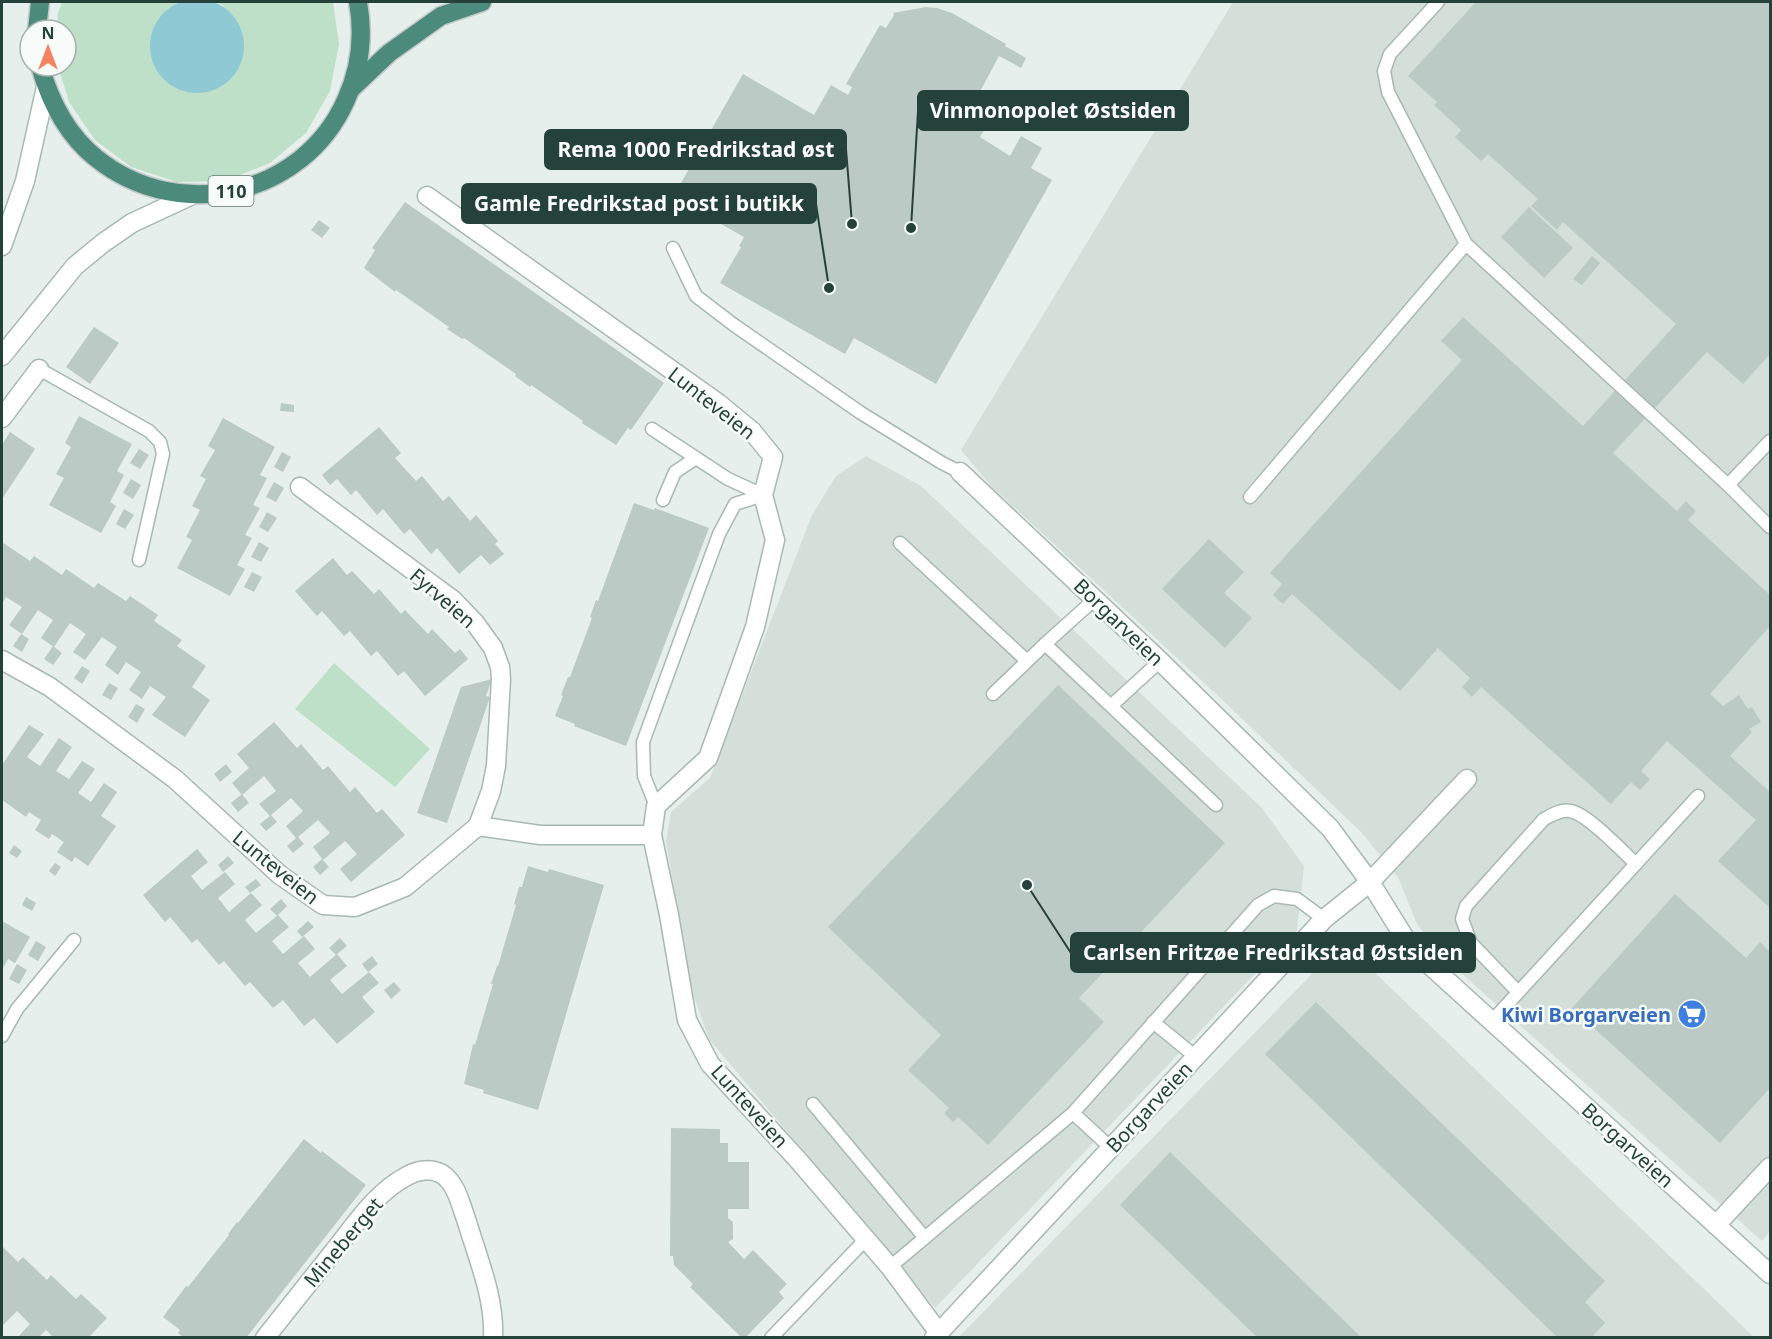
<svg xmlns="http://www.w3.org/2000/svg" width="1772" height="1339" font-family="'Noto Sans',sans-serif">
	<style>
		.built { fill: #d4dfda }
		.green { fill: #bfe0c8 }
		.water { fill: #8ec9d4 }
		.building { fill: #bbcac4 }
		.lines { fill: none; stroke-linecap: round; stroke-linejoin: round }
		.service-casing { stroke: #a8b8b2; stroke-width: 15 }
		.minor-casing { stroke: #a8b8b2; stroke-width: 21 }
		.tertiary-casing { stroke: #a8b8b2; stroke-width: 21 }
		.trunk-casing { stroke: #c2cac8; stroke-width: 21 }
		.service { stroke: #fff; stroke-width: 12 }
		.minor { stroke: #fff; stroke-width: 18 }
		.tertiary { stroke: #fff; stroke-width: 18 }
		.trunk { stroke: #4c8a7c; stroke-width: 18 }
		.labels { text-anchor: middle; dominant-baseline: central; stroke-width: 5; stroke-linejoin: round; paint-order: stroke }
		.shield { fill: #f7fbf9; stroke: #637a73; stroke-width: 1.5 }
		.shield-label { font-size: 18px; font-weight: bold; fill: #24423a }
		.street-label { font-size: 20px; fill: #24423a; stroke: #f7fbf9 }
		.shop-label { font-size: 20px; font-weight: bold; fill: #366cbe; stroke: #f7fbf9; text-anchor: end }
		.leader { fill: none; stroke: #24423a; stroke-width: 2 }
		.callout-dot { fill: #24423a; stroke: #f7fbf9; stroke-width: 2 }
		.callout { fill: #24423a; stroke: #24423a; stroke-width: 2 }
		.callout-label { font-size: 21px; text-anchor: middle; font-weight: bold; fill: #fff }
	</style>
	<rect width="100%" height="100%" fill="#e6efeb"/>
	<!-- built -->
	<g class="built">
		<polygon points="1233,2 1770,2 1770,1231 1762,1241 1442,956 1417,924 1398,877 1361,832 1216,694 991,486 961,450"/>
		<polygon points="866,456 921,486 1261,807 1304,866 1297,930 935,1308 709,1039 691,988 666,841 671,812 710,778 812,515 836,476"/>
		<polygon points="1343,942 1754,1337 958,1338"/>
	</g>
	<!-- green -->
	<g class="green">
		<polygon points="62,2 179,2 166,10 225,6 215,2 333,2 339,44 330,91 306,133 270,163 225,181 177,182 131,167 95,140 69,102 58,66 66,66 66,30 57,30 58,13"/>
		<polygon points="334,663 430,749 395,787 295,709"/>
	</g>
	<!-- water -->
	<circle class="water" cx="197" cy="46" r="47"/>
	<!-- building -->
	<g class="building">
		<polygon points="1476,2 1770,2 1770,354 1743,384 1707,352 1613,453 1677,511 1686,501 1696,511 1688,520 1770,595 1770,626 1710,694 1723,706 1739,695 1748,709 1752,707 1761,722 1749,729 1752,732 1730,756 1770,792 1770,908 1718,861 1756,820 1667,741 1641,771 1650,779 1640,790 1631,782 1611,804 1481,687 1472,697 1462,687 1470,678 1438,648 1400,691 1292,594 1283,604 1273,595 1282,584 1270,573 1462,360 1441,341 1463,317 1583,426 1676,324 1563,222 1557,230 1531,206 1538,199 1488,154 1481,161 1455,137 1461,130 1434,105 1437,102 1408,76"/>
		<polygon points="926,7 937,8 952,13 1006,44 1005,46 1026,58 1021,68 999,56 975,101 995,112 980,137 1010,156 1021,136 1042,148 1031,168 1052,180 936,384 854,338 845,354 720,283 741,247 739,246 744,237 673,197 743,74 814,115 831,85 848,95 852,87 846,84 880,25 886,28 894,15 893,13"/>
		<polygon points="405,202 664,383 631,430 628,428 616,445 582,423 583,421 531,385 530,387 515,376 516,374 464,338 462,339 447,329 449,327 396,290 395,292 364,268 375,250 372,248"/>
		<polygon points="1529,207 1573,248 1544,278 1501,237"/>
		<polygon points="319,220 330,228 322,238 311,230"/>
		<polygon points="1592,256 1600,263 1582,285 1573,279"/>
		<polygon points="94,327 119,343 90,384 66,367"/>
		<polygon points="281,403 294,405 294,412 280,411"/>
		<polygon points="79,416 132,444 117,471 124,475 110,502 116,506 101,533 49,505 64,478 56,474 71,447 65,443"/>
		<polygon points="223,418 275,447 260,475 267,478 253,505 260,508 245,535 252,538 237,565 245,569 230,596 177,568 192,540 186,537 200,510 192,506 206,479 200,476 215,450 208,446"/>
		<polygon points="379,427 401,453 395,458 416,481 422,476 443,501 449,496 470,521 476,515 498,541 495,544 504,554 490,565 481,555 459,574 437,548 431,554 410,529 404,534 383,509 377,515 356,490 351,495 337,479 330,485 322,475"/>
		<polygon points="10,432 35,449 2,499 2,445"/>
		<polygon points="139,449 149,455 140,469 130,463"/>
		<polygon points="282,452 291,457 283,472 274,467"/>
		<polygon points="131,479 141,485 133,499 123,493"/>
		<polygon points="274,482 284,488 276,502 266,497"/>
		<polygon points="634,503 654,510 655,508 709,528 626,746 574,726 575,724 555,716 563,696 561,695 568,677 570,677 592,618 590,617 596,600 598,601"/>
		<polygon points="124,509 134,515 125,529 116,524"/>
		<polygon points="267,512 277,518 268,532 259,527"/>
		<polygon points="1209,539 1244,572 1224,593 1252,618 1225,648 1162,589"/>
		<polygon points="2,542 30,561 34,556 62,575 66,569 94,588 98,583 126,601 130,596 158,615 154,621 182,640 177,646 206,666 192,687 210,700 185,737 152,715 166,697 150,686 142,699 129,690 141,672 126,662 118,675 105,665 117,647 102,637 85,660 73,652 86,634 70,623 54,647 41,638 53,620 38,610 22,634 9,625 22,607 6,597 2,604"/>
		<polygon points="259,542 269,548 261,562 251,557"/>
		<polygon points="333,558 347,575 352,571 374,594 379,589 401,614 405,610 428,634 432,629 455,653 460,649 468,659 425,696 404,671 398,676 377,651 371,656 350,631 344,636 322,611 317,616 295,591"/>
		<polygon points="252,572 262,577 254,592 244,587"/>
		<polygon points="21,634 29,639 22,652 13,646"/>
		<polygon points="53,646 62,653 53,665 44,659"/>
		<polygon points="82,666 90,671 82,684 74,678"/>
		<polygon points="492,679 486,696 490,697 447,823 417,813 461,687"/>
		<polygon points="109,683 118,688 111,700 102,695"/>
		<polygon points="1058,685 1225,843 1079,998 1104,1022 988,1145 958,1117 953,1122 944,1113 949,1108 908,1070 941,1035 828,927"/>
		<polygon points="136,704 145,709 137,723 128,717"/>
		<polygon points="274,722 297,748 301,744 323,770 328,766 350,792 355,787 377,813 382,809 405,835 351,882 340,869 357,854 345,841 323,860 313,847 330,833 318,820 298,837 304,844 293,853 287,846 296,838 286,826 303,811 291,798 271,815 277,822 266,831 260,824 270,816 259,804 276,791 264,776 242,795 232,783 249,768 237,754"/>
		<polygon points="29,725 44,734 27,757 40,766 59,738 72,747 56,771 69,779 82,761 95,769 78,793 91,802 104,783 117,792 101,816 116,826 88,866 75,857 72,862 57,852 64,842 52,834 49,839 35,830 41,820 29,812 26,817 2,800 2,765"/>
		<polygon points="226,764 232,772 220,782 214,774"/>
		<polygon points="242,794 249,803 238,812 231,803"/>
		<polygon points="14,845 22,851 17,858 9,853"/>
		<polygon points="197,849 208,862 191,876 202,890 225,872 235,884 218,898 229,912 251,893 262,905 245,920 256,933 278,915 289,927 272,941 283,954 304,936 315,949 298,963 310,977 337,954 347,966 330,980 342,994 369,972 379,983 362,997 375,1012 337,1044 314,1018 304,1026 283,1000 273,1008 250,982 245,986 224,961 219,965 197,939 192,943 170,917 165,922 143,895"/>
		<polygon points="228,856 234,863 223,872 218,865"/>
		<polygon points="322,859 329,867 320,875 313,867"/>
		<polygon points="55,863 61,867 55,876 49,871"/>
		<polygon points="528,866 548,872 549,869 604,885 538,1110 483,1093 484,1090 464,1084 473,1044 475,1045 493,984 491,984 497,966 498,966 516,905 514,904 519,887 522,887"/>
		<polygon points="256,879 261,885 250,893 245,887"/>
		<polygon points="1675,894 1746,958 1760,942 1770,952 1770,1088 1720,1143 1572,1008"/>
		<polygon points="26,897 36,903 32,911 22,905"/>
		<polygon points="281,899 287,906 277,916 270,909"/>
		<polygon points="2,921 30,937 15,963 8,959 2,970"/>
		<polygon points="308,921 314,927 302,937 297,931"/>
		<polygon points="340,938 347,946 336,955 329,948"/>
		<polygon points="36,941 46,947 38,961 28,955"/>
		<polygon points="372,956 378,964 368,972 362,964"/>
		<polygon points="17,964 27,970 19,984 9,979"/>
		<polygon points="394,982 401,990 391,999 384,990"/>
		<polygon points="1316,1002 1605,1281 1585,1302 1605,1323 1591,1338 1558,1338 1265,1054"/>
		<polygon points="671,1128 720,1129 720,1143 728,1143 728,1162 749,1162 749,1209 728,1209 728,1218 733,1222 733,1239 728,1242 744,1259 753,1250 787,1284 779,1292 784,1298 745,1338 742,1338 690,1287 693,1284 674,1265 673,1256 670,1256"/>
		<polygon points="304,1139 321,1153 322,1151 366,1185 246,1338 184,1338 178,1333 180,1330 163,1317 186,1286 188,1287 229,1235 228,1234 237,1222 238,1223"/>
		<polygon points="1170,1152 1362,1338 1258,1338 1120,1205"/>
		<polygon points="2,1246 18,1262 23,1257 47,1280 51,1275 76,1299 81,1294 107,1318 88,1338 54,1338 46,1330 38,1338 17,1338 30,1324 17,1311 2,1326"/>
	</g>
	<g class="lines">
		<!-- service casing -->
		<g class="service-casing">
			<g id="service">
				<polyline points="1438,2 1390,54 1384,71 1388,92 1466,244 1728,485"/>
				<polyline points="673,248 696,296 734,325 861,413 942,463 960,472"/>
				<polyline points="39,369 149,431 160,442 163,454 139,560"/>
				<polyline points="652,429 728,479 763,495"/>
				<polyline points="1770,441 1728,485 1770,527"/>
				<polyline points="1250,497 1466,244"/>
				<polyline points="663,500 675,472 696,458"/>
				<polyline points="900,543 1027,661"/>
				<polyline points="1045,644 1216,805"/>
				<polyline points="993,694 1045,644 1095,599"/>
				<polyline points="1112,705 1160,661"/>
				<polyline points="656,806 644,776 643,742 719,534 735,504 763,495"/>
				<path d="M 1518,992 L 1471,943 L 1462,919 L 1466,906 L 1544,819 C 1552,815 1561,809 1570,811 C 1587,813 1622,851 1636,864"/>
				<polyline points="1492,1021 1698,796"/>
				<polyline points="1153,1022 1196,1057"/>
				<polyline points="2,1036 17,1009 74,940"/>
				<polyline points="813,1104 925,1238"/>
				<polyline points="1073,1113 1111,1148"/>
				<polyline points="890,1267 1073,1113 1258,905 1274,896 1297,899 1324,919"/>
				<polyline points="771,1338 866,1239"/>
			</g>
		</g>
		<!-- minor casing -->
		<g class="minor-casing">
			<g id="minor">
				<polyline points="427,196 718,403 752,431 773,457 763,495 775,540 755,627 708,758 656,806 652,835 669,915 687,1020 710,1064 798,1160 890,1267 939,1333"/>
				<polyline points="2,418 39,369"/>
				<polyline points="960,472 1160,661 1330,828 1370,882 1411,948 1770,1274"/>
				<polyline points="300,487 453,600 475,623 493,648 500,667 501,679 496,766 491,791 478,826"/>
				<polyline points="2,660 50,687 175,779 280,875 323,905 355,907 405,887 478,826 540,835 652,835"/>
				<polyline points="1716,1225 1770,1167"/>
				<path d="M 265,1338 C 288,1309 311,1280 334,1251 C 355,1225 376,1192 407,1176 C 417,1170 431,1168 442,1174 C 457,1184 461,1206 467,1222 C 478,1259 495,1298 493,1338"/>
				<polyline points="934,1338 1324,919 1370,882 1467,779"/>
			</g>
		</g>
		<!-- tertiary casing -->
		<g class="tertiary-casing">
			<g id="tertiary">
				<polyline points="2,246 25,181 46,87"/>
				<polyline points="2,356 75,266 103,243 132,223 192,195"/>
			</g>
		</g>
		<!-- trunk casing -->
		<g class="trunk-casing">
			<g id="trunk">
				<polyline points="37,30 40,2"/>
				<path d="M 40,66 C 50,101 67,135 96,158 C 178,224 303,197 346,100 C 360,69 364,35 358,2"/>
				<polyline points="352,88 389,53 441,16 482,2"/>
			</g>
		</g>
		<!-- service -->
		<use href="#service" class="service"/>
		<!-- minor -->
		<use href="#minor" class="minor"/>
		<!-- tertiary -->
		<use href="#tertiary" class="tertiary"/>
		<!-- trunk -->
		<use href="#trunk" class="trunk"/>
	</g>
	<!-- icons -->
	<defs>
		<g id="supermarket-disc" transform="scale(1.5)"><circle r="9.5" fill="#3f7fe0" stroke="#f7fbf9"/><path d="M-6-5.5h2.5l.6 2H6L4.5 2H-2.5L-4.4-4H-6ZM-1.5 3.2a1.3 1.3 0 1 0 .1 0ZM3 3.2a1.3 1.3 0 1 0 .1 0Z" fill="#fff"/></g>
	</defs>
	<g fill-rule="evenodd">
		<use href="#supermarket-disc" x="1692" y="1014"/>
	</g>
	<g class="labels">
		<!-- shield labels -->
		<rect class="shield" x="208.5" y="176" width="45" height="30" rx="4.5"/>
		<g class="shield-label">
			<text x="231" y="191">110</text>
		</g>
		<!-- street labels -->
		<g class="street-label">
			<text transform="translate(712 403) rotate(38)">Lunteveien</text>
			<text transform="translate(443 598) rotate(41)">Fyrveien</text>
			<text transform="translate(1119 622) rotate(44)">Borgarveien</text>
			<text transform="translate(276 867) rotate(39)">Lunteveien</text>
			<text transform="translate(750 1106) rotate(48)">Lunteveien</text>
			<text transform="translate(1149 1107) rotate(-47)">Borgarveien</text>
			<text transform="translate(1628 1145) rotate(42)">Borgarveien</text>
			<text transform="translate(343 1242) rotate(-50)">Mineberget</text>
		</g>
		<!-- shop labels -->
		<g class="shop-label">
			<text x="1671" y="1014">Kiwi Borgarveien</text>
		</g>
	</g>
	<!-- callouts -->
	<path class="leader" d="M911 228L918 111M852 224L846 149M829 288L816 204M1027 885L1071 953"/>
	<g class="callout-dot">
		<circle cx="911" cy="228" r="6"/>
		<circle cx="852" cy="224" r="6"/>
		<circle cx="829" cy="288" r="6"/>
		<circle cx="1027" cy="885" r="6"/>
	</g>
	<g class="callout">
		<rect x="918" y="91" width="270" height="39" rx="6"/>
		<rect x="545" y="130" width="301" height="39" rx="6"/>
		<rect x="462" y="184" width="354" height="39" rx="6"/>
		<rect x="1071" y="933" width="404" height="39" rx="6"/>
	</g>
	<g class="callout-label">
		<text x="1053" y="118">Vinmonopolet Østsiden</text>
		<text x="696" y="157">Rema 1000 Fredrikstad øst</text>
		<text x="639" y="211">Gamle Fredrikstad post i butikk</text>
		<text x="1273" y="960">Carlsen Fritzøe Fredrikstad Østsiden</text>
	</g>
	<!-- border -->
	<rect width="1772" height="1339" fill="none" stroke="#24423a" stroke-width="6"/>
	<!-- north arrow -->
	<g transform="translate(48 48)"><circle r="28" fill="#f7fbf9" stroke="#a3b1ad" stroke-width="1.5"/>
	<path d="M0-4.5L10 22L0 15L-10 22Z" fill="#f4845f"/>
	<text y="-9" font-size="16" font-weight="bold" text-anchor="middle" fill="#24423a">N</text>
	</g>
</svg>
